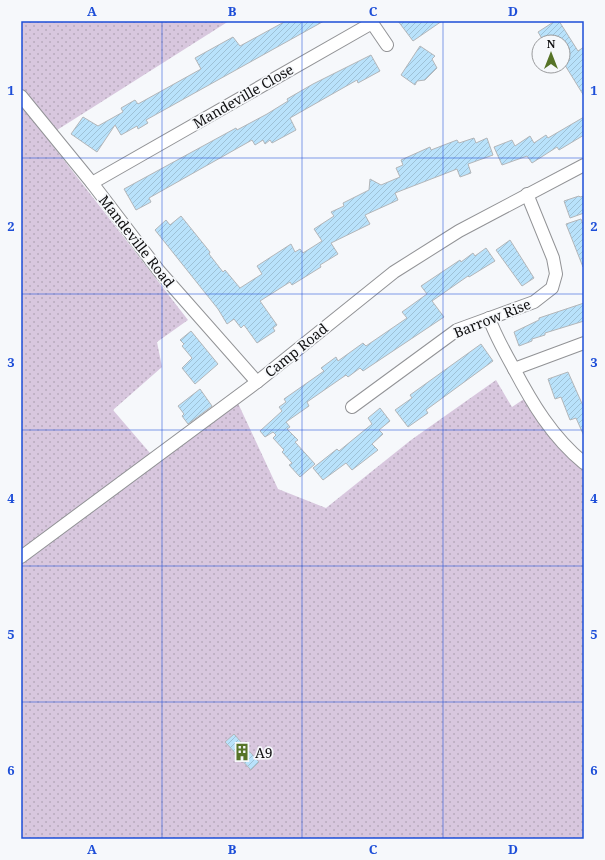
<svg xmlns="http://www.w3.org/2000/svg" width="605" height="860" font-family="'Noto Serif',serif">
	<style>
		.green { fill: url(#green-dots) }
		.building { fill: url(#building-hatch); stroke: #b3b6b9 }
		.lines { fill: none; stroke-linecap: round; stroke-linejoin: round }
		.minor-casing { stroke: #929396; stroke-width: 14 }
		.minor { stroke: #fff; stroke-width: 12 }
		.grid { fill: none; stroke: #1d4ed8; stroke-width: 1; stroke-opacity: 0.55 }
		.labels { text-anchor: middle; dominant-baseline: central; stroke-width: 3.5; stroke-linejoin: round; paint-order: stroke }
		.street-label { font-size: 14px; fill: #101011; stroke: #f6f8fb }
		.poi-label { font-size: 14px; fill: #101011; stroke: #f6f8fb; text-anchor: start }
		.neatline { fill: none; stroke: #1d4ed8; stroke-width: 1.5 }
		.grid-label { font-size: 13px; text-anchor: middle; font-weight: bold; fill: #1d4ed8 }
	</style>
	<defs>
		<pattern id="green-dots" width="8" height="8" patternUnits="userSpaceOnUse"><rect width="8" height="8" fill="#d8c7de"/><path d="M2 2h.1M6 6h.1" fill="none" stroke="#b8aabd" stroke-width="1.8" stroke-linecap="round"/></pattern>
		<pattern id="building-hatch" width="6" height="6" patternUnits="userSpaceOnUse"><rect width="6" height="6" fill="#b9e2fb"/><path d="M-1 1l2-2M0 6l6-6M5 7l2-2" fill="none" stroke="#9ec1d6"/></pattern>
	</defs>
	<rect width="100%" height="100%" fill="#f6f8fb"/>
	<!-- green -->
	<polygon class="green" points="21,21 229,21 46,137 188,320 157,342 162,367 113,410 150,453 167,452 236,399 278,489 326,508 411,440 496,380 512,407 524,399 531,411 584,469 584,839 21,839"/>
	<!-- building -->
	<g class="building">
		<polygon points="286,21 324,21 146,120 148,123 138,129 137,126 121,135 115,125 97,152 71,134 83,117 98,126 123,112 121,108 135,100 138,104 201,69 195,58 233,37 240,46"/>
		<polygon points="398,21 442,21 413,41"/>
		<polygon points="555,21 559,21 578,51 584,47 584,96 563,62 563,42 544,42 538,32"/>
		<polygon points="420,46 435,56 432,59 437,68 425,80 417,81 415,85 401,75"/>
		<polygon points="371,55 380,71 358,83 357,80 290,118 296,130 272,143 270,140 265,144 263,140 255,145 252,140 149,198 151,202 136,210 124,189 236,128 237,130 267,114 288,101 287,99 313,84"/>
		<polygon points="584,117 584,135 559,150 557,147 532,163 527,156 502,165 494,147 512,140 515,146 530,136 534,143 546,135 548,138"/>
		<polygon points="474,138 476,143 487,138 493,155 468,164 471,173 460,177 457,169 395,193 398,200 365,215 370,224 331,243 338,254 320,265 321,267 292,285 290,282 260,301 277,325 273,328 275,331 257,343 244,325 241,328 234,319 227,324 218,309 155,230 166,220 170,225 181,216 210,252 209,254 223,272 225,270 240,288 262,274 257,266 291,244 295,252 300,249 303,253 322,241 314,229 334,216 331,212 344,206 343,203 369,190 370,179 381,185 400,177 396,168 403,165 401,160 430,147 431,150 457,140 459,143"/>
		<polygon points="579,196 580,197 584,196 584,213 570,218 564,201"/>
		<polygon points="581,219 584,227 583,267 566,224"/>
		<polygon points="510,240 534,278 522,286 496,250"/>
		<polygon points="486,248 495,261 469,277 468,276 432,301 444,317 363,371 360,368 348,377 346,375 307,402 309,406 286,422 290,427 287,429 298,440 295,442 315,464 300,477 289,465 292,463 282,452 284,450 273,438 276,435 273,432 265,437 260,431 282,411 279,407 286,402 284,399 324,371 321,368 336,357 338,361 363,343 366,346 407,318 402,312 427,294 421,286 460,260 461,262 473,253 475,256"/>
		<polygon points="584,303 584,321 545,333 545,335 532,339 532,341 519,346 514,332 539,320 539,318"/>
		<polygon points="191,331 218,364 195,384 182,368 192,358 182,346 184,344 180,340"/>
		<polygon points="481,344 493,361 426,410 428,413 408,427 395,410 412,398 410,395"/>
		<polygon points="568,372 584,408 584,436 576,418 570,420 561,397 555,399 548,379"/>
		<polygon points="200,389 212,406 188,424 182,416 184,414 178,406"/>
		<polygon points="380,408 390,421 379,430 383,434 372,444 378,450 352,470 346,463 323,480 313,468 337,449 339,451 372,424 368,418"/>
		<polygon points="234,734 259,762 251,770 225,742"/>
	</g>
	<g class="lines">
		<!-- minor casing -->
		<g class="minor-casing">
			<g id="minor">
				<polyline points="21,96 92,183 159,271 257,382"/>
				<polyline points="92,183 372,23 387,45"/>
				<path d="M 489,318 C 495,335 504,351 513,367 C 532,403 552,437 584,463"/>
				<polyline points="514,369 584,343"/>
				<polyline points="352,407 457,330 534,302 552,288 556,274 553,258 527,194"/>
				<polyline points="21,557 257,382 394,272 459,231 584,165"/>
			</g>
		</g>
		<!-- minor -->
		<use href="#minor" class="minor"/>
	</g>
	<!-- grid -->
	<path class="grid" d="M 162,21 L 162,839M 302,21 L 302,839M 443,21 L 443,839M 21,158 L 584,158M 21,294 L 584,294M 21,430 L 584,430M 21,566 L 584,566M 21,702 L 584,702"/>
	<!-- icons -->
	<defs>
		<g id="building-bare" transform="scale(1.38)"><path d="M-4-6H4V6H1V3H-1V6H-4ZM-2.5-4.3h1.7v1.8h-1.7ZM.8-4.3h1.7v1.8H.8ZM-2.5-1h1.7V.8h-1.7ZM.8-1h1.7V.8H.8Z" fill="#577428" stroke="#f6f8fb" stroke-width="2.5" paint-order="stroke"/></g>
	</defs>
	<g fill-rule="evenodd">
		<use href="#building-bare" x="242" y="752"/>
	</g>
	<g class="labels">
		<!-- street labels -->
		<g class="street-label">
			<text transform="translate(243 96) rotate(-30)">Mandeville Close</text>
			<text transform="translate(137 241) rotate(52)">Mandeville Road</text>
			<text transform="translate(492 318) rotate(-22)">Barrow Rise</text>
			<text transform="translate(296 350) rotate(-39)">Camp Road</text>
		</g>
		<!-- poi labels -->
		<g class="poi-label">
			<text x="255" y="752">A9</text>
		</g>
	</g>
	<!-- border -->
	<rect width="605" height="860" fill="none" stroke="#f6f8fb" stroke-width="44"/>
	<!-- north arrow -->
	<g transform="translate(551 54)"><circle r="19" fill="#f6f8fb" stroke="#9a9b9d"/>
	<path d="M0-3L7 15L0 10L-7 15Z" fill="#577428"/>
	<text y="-6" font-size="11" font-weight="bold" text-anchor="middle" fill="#101011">N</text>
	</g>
	<rect x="22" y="22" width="561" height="816" class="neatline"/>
	<g class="grid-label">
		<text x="92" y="16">A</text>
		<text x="232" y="16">B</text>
		<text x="373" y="16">C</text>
		<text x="513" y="16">D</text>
		<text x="11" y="95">1</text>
		<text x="594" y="95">1</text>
		<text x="11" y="231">2</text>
		<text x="594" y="231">2</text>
		<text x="11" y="367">3</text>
		<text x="594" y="367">3</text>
		<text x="11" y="503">4</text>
		<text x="594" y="503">4</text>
		<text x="11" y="639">5</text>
		<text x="594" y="639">5</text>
		<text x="11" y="775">6</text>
		<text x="594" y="775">6</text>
		<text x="92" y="854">A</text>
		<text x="232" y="854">B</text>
		<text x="373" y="854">C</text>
		<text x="513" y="854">D</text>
	</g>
</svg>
